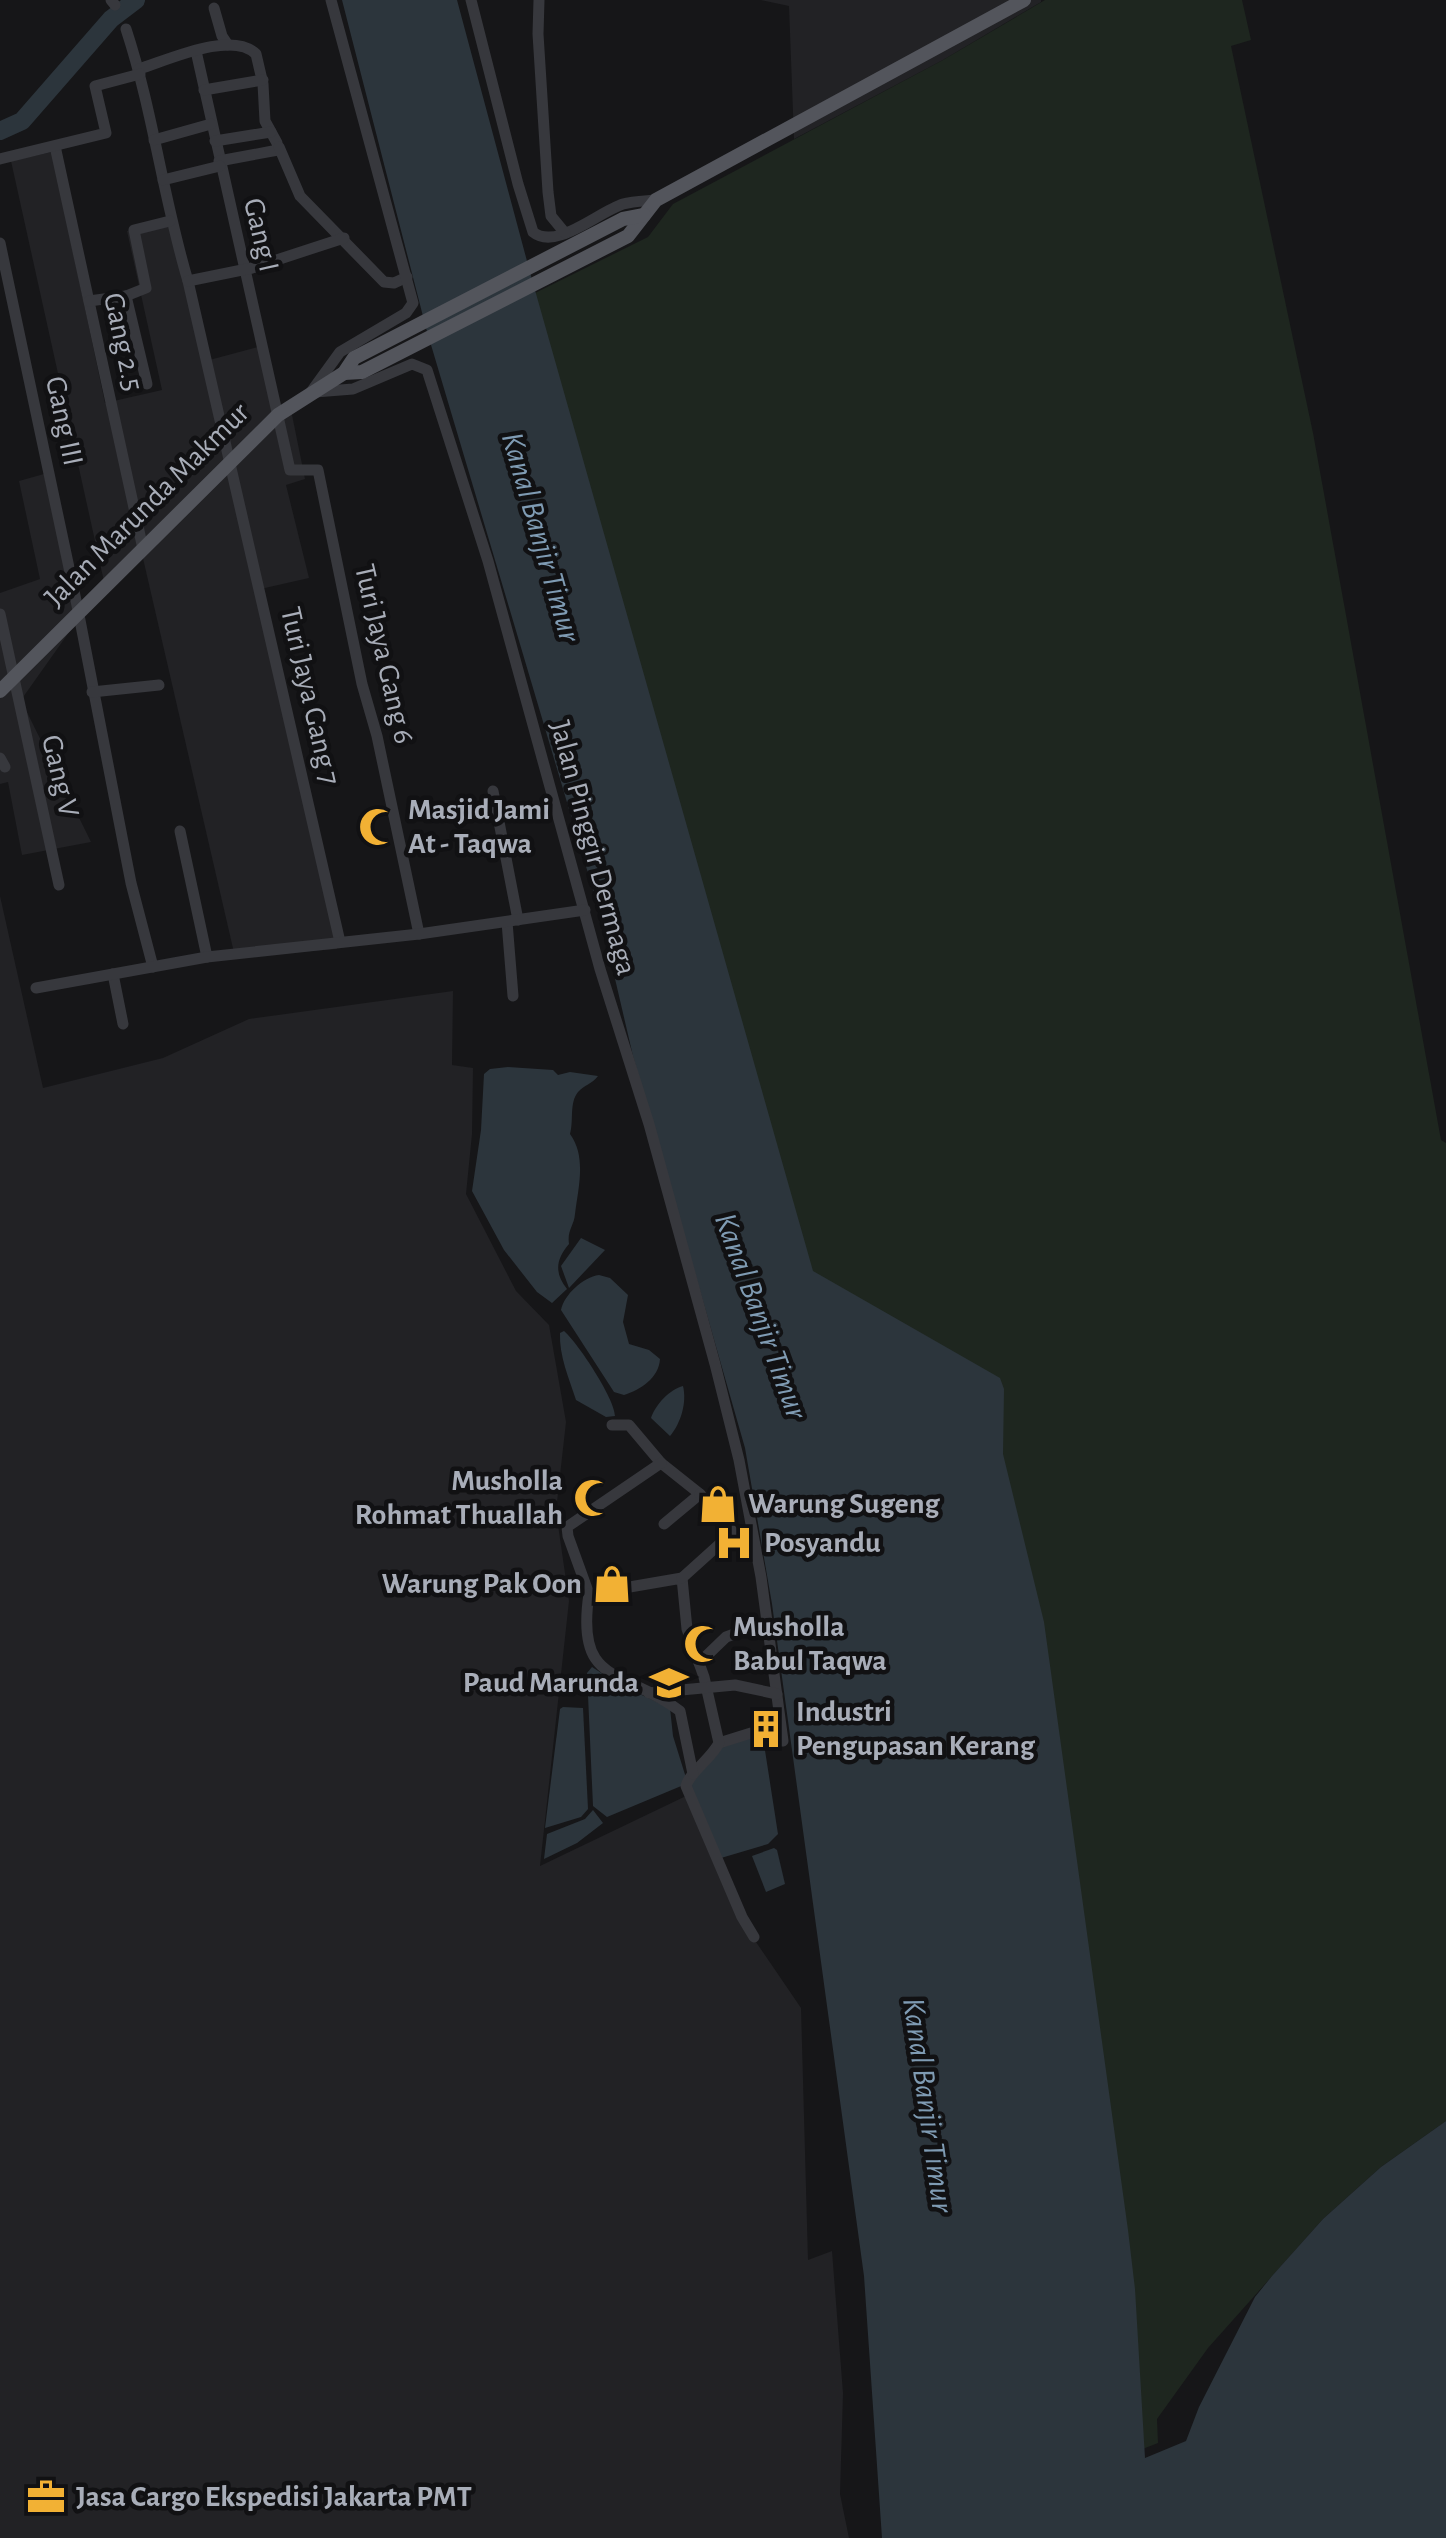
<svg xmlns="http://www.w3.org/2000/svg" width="1446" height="2538" font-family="'Alegreya Sans',sans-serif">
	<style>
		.built { fill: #222225 }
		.green { fill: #1e261f }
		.water { fill: #2c353c }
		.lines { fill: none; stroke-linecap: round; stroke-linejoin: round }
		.river { stroke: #2c353c; stroke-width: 18 }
		.minor { stroke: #37383d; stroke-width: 11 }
		.major { stroke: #53555c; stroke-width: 14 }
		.labels { text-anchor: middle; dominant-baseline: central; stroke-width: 9; stroke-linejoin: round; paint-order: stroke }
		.street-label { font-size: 30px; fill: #a8adb8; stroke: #111113 }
		.poi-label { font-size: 30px; font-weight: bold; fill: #a8adb8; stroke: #111113; text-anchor: start }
		.water-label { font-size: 32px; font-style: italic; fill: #7f9bb3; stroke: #111113 }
	</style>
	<rect width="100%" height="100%" fill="#161618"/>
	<!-- built -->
	<g class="built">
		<polygon points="761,0 1041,0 1041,2 943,60 794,139 789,6"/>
		<polygon points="52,152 105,403 162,390 127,231 170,221 202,362 258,347 276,409 289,400 305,479 286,485 309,578 256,590 337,949 235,957 142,554 105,586 11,161"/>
		<polygon points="44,474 77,621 21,700 91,842 22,855 8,782 0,784 0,593 40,579 19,481"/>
		<polygon points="0,896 43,1088 163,1058 249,1019 453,991 452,1065 473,1068 472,1134 466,1194 516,1291 549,1325 566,1422 556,1511 569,1601 540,1866 686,1796 743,1923 801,2008 808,2260 832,2251 843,2393 840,2494 849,2538 0,2538"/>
	</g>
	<!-- green -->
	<polygon class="green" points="1045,0 1242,0 1251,40 1231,46 1313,433 1441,1140 1446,1143 1446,2121 1381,2167 1323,2219 1208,2348 1157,2419 1158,2443 1140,2450 531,295 648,237 673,204 943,60"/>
	<!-- water -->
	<g class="water">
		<polygon points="342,0 457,0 531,276 813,1271 1000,1378 1004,1389 1003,1454 1044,1622 1128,2230 1135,2289 1145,2458 1186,2441 1199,2407 1255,2297 1272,2276 1323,2219 1381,2167 1446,2121 1446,2538 882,2538 864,2276 772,1604 745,1448 633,1056 599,910 426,328"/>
		<path d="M 508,1067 L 553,1070 L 558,1075 L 570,1072 L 598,1076 C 592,1084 584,1085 578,1092 C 569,1103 574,1121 570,1134 C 587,1157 578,1189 575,1214 C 574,1226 567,1230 569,1244 C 556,1259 554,1273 567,1289 L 552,1303 L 537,1292 L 504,1250 L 472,1191 L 481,1130 L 484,1074 L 490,1069 Z"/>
		<polygon points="581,1238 605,1250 569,1288 561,1266"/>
		<path d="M 599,1275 L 610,1278 L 628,1295 L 623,1322 L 629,1344 L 649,1350 L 660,1359 C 659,1378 640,1390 624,1395 L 614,1392 L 561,1310 C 564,1295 583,1277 599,1275 Z"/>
		<path d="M 564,1331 C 578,1343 615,1399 615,1416 L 606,1417 L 576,1400 C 569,1378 559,1356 560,1333 Z"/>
		<path d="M 683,1386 C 687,1402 681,1423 670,1436 L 651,1418 C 655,1405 670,1389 683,1386 Z"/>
		<polygon points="592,1667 620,1685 670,1708 673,1736 687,1781 686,1784 607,1817 593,1806 587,1673"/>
		<polygon points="563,1707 583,1708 588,1809 581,1817 545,1828 560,1709"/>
		<polygon points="750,1735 764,1744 778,1834 768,1844 721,1858 687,1786 721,1746"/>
		<polygon points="593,1810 603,1823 577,1843 544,1859 547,1834 585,1819"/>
		<polygon points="774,1848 777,1850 785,1884 766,1892 752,1856"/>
	</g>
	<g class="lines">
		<!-- river -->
		<polyline class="river" points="0,131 22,121 111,19 136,0"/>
		<!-- minor -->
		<g class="minor">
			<polyline points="111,0 115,5"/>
			<path d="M 471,0 L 518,184 L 533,232 C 556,251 598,212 623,204 C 633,201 646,201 656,200"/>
			<polyline points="539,0 538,34 548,192 551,216 565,233"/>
			<polyline points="214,8 222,36 228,45"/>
			<path d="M 126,29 C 153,111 163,198 188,281 L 340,942"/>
			<polyline points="196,51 290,470 318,470 362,684 377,736 419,934"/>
			<path d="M 139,69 C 168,60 232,30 256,54 L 263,84 L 265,121 L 277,143 L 278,150 L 219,161"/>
			<polyline points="204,90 263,80"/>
			<polyline points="154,140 211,124"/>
			<polyline points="215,141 271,132"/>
			<polyline points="55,146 143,549"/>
			<polyline points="279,147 300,196 384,282 394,283 407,277"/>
			<polyline points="0,159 106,133 95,86 140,74"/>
			<polyline points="163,180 220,166"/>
			<polyline points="0,243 78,610 131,883 153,967"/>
			<polyline points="188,281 252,268 344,238"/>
			<polyline points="126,296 146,288 134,230 170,221"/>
			<polyline points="89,301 126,296 147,384"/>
			<polyline points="311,392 340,352 406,313 413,303 331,0"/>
			<polyline points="315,392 353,389 412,364 427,370 488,561 600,969 649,1124 715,1364 739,1460 761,1577 783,1741 773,1741 751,1733 719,1743"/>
			<polyline points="0,614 59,885"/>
			<polyline points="92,692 159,685"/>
			<polyline points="0,758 5,767"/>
			<polyline points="493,791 518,920"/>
			<polyline points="180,831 207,957"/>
			<polyline points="507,922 513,996"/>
			<polyline points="113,974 123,1024"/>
			<polyline points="36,988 207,957 419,934 585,910"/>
			<polyline points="612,1425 629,1425 661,1463 700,1494 664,1524"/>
			<path d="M 661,1463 L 567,1527 L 568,1536 L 589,1594 L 682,1578 L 687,1629 L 704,1677 L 719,1743 C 711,1759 689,1773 686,1786 L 742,1917 L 754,1937"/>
			<polyline points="682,1578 733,1532 700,1494"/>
			<path d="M 589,1594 C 575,1687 624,1668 680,1711 L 693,1774"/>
			<polyline points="699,1663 726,1637 767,1622"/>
			<polyline points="649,1693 735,1685 777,1694"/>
		</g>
		<!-- major -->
		<g class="major">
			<polyline points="344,373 362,372 628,236 656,200 1024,0"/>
			<polyline points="0,691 278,415 344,373 354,358 623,219 644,215"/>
		</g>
	</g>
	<!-- icons -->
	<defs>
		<g id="mosque-bare" transform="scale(3)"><path d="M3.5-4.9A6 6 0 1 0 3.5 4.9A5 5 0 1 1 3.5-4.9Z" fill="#f2b134" stroke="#111113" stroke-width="2.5" paint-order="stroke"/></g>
		<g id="shop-bare" transform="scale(3)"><path d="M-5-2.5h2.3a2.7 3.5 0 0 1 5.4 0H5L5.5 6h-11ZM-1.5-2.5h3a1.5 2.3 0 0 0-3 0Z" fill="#f2b134" stroke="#111113" stroke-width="2.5" paint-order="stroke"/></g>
		<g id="hospital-bare" transform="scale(3)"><path d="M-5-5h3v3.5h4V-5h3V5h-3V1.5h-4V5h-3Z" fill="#f2b134" stroke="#111113" stroke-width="2.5" paint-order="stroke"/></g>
		<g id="school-bare" transform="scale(3)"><path d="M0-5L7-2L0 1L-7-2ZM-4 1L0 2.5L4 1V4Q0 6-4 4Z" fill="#f2b134" stroke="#111113" stroke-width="2.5" paint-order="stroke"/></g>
		<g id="building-bare" transform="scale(3)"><path d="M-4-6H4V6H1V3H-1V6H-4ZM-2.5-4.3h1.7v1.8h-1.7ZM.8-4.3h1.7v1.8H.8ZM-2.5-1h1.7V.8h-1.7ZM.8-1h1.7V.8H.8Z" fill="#f2b134" stroke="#111113" stroke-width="2.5" paint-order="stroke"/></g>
		<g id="office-bare" transform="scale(3)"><path d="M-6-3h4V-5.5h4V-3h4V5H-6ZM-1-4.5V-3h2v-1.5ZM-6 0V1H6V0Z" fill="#f2b134" stroke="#111113" stroke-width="2.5" paint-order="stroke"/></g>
	</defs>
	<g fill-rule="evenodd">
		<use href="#mosque-bare" x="378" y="827"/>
		<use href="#mosque-bare" x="593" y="1498"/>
		<use href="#shop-bare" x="718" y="1504"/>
		<use href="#hospital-bare" x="734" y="1543"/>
		<use href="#shop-bare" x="612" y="1584"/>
		<use href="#mosque-bare" x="703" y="1644"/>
		<use href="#school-bare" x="669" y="1683"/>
		<use href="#building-bare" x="766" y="1729"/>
		<use href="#office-bare" x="46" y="2497"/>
	</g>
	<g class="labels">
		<!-- street labels -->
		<g class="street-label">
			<text transform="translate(261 235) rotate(77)">Gang I</text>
			<text transform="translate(123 342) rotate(78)">Gang 2.5</text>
			<text transform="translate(64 421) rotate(78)">Gang III</text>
			<text transform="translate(147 505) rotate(-45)">Jalan Marunda Makmur</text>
			<text transform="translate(384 654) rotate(77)">Turi Jaya Gang 6</text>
			<text transform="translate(310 696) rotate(77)">Turi Jaya Gang 7</text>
			<text transform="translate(60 776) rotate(77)">Gang V</text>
			<text transform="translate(593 848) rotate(75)">Jalan Pinggir Dermaga</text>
		</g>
		<!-- poi labels -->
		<g class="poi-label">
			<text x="408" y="810">Masjid Jami<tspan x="408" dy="34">At - Taqwa</tspan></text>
			<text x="563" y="1481" text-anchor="end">Musholla<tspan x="563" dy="34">Rohmat Thuallah</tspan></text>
			<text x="748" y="1504">Warung Sugeng</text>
			<text x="764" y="1543">Posyandu</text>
			<text x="582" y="1584" text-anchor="end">Warung Pak Oon</text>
			<text x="733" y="1627">Musholla<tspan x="733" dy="34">Babul Taqwa</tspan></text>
			<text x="639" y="1683" text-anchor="end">Paud Marunda</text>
			<text x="796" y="1712">Industri<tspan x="796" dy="34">Pengupasan Kerang</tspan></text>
			<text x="76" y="2497">Jasa Cargo Ekspedisi Jakarta PMT</text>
		</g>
		<!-- water labels -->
		<g class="water-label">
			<text transform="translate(541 537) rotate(74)">Kanal Banjir Timur</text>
			<text transform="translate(761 1316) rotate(70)">Kanal Banjir Timur</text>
			<text transform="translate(928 2105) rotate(82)">Kanal Banjir Timur</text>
		</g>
	</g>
</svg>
